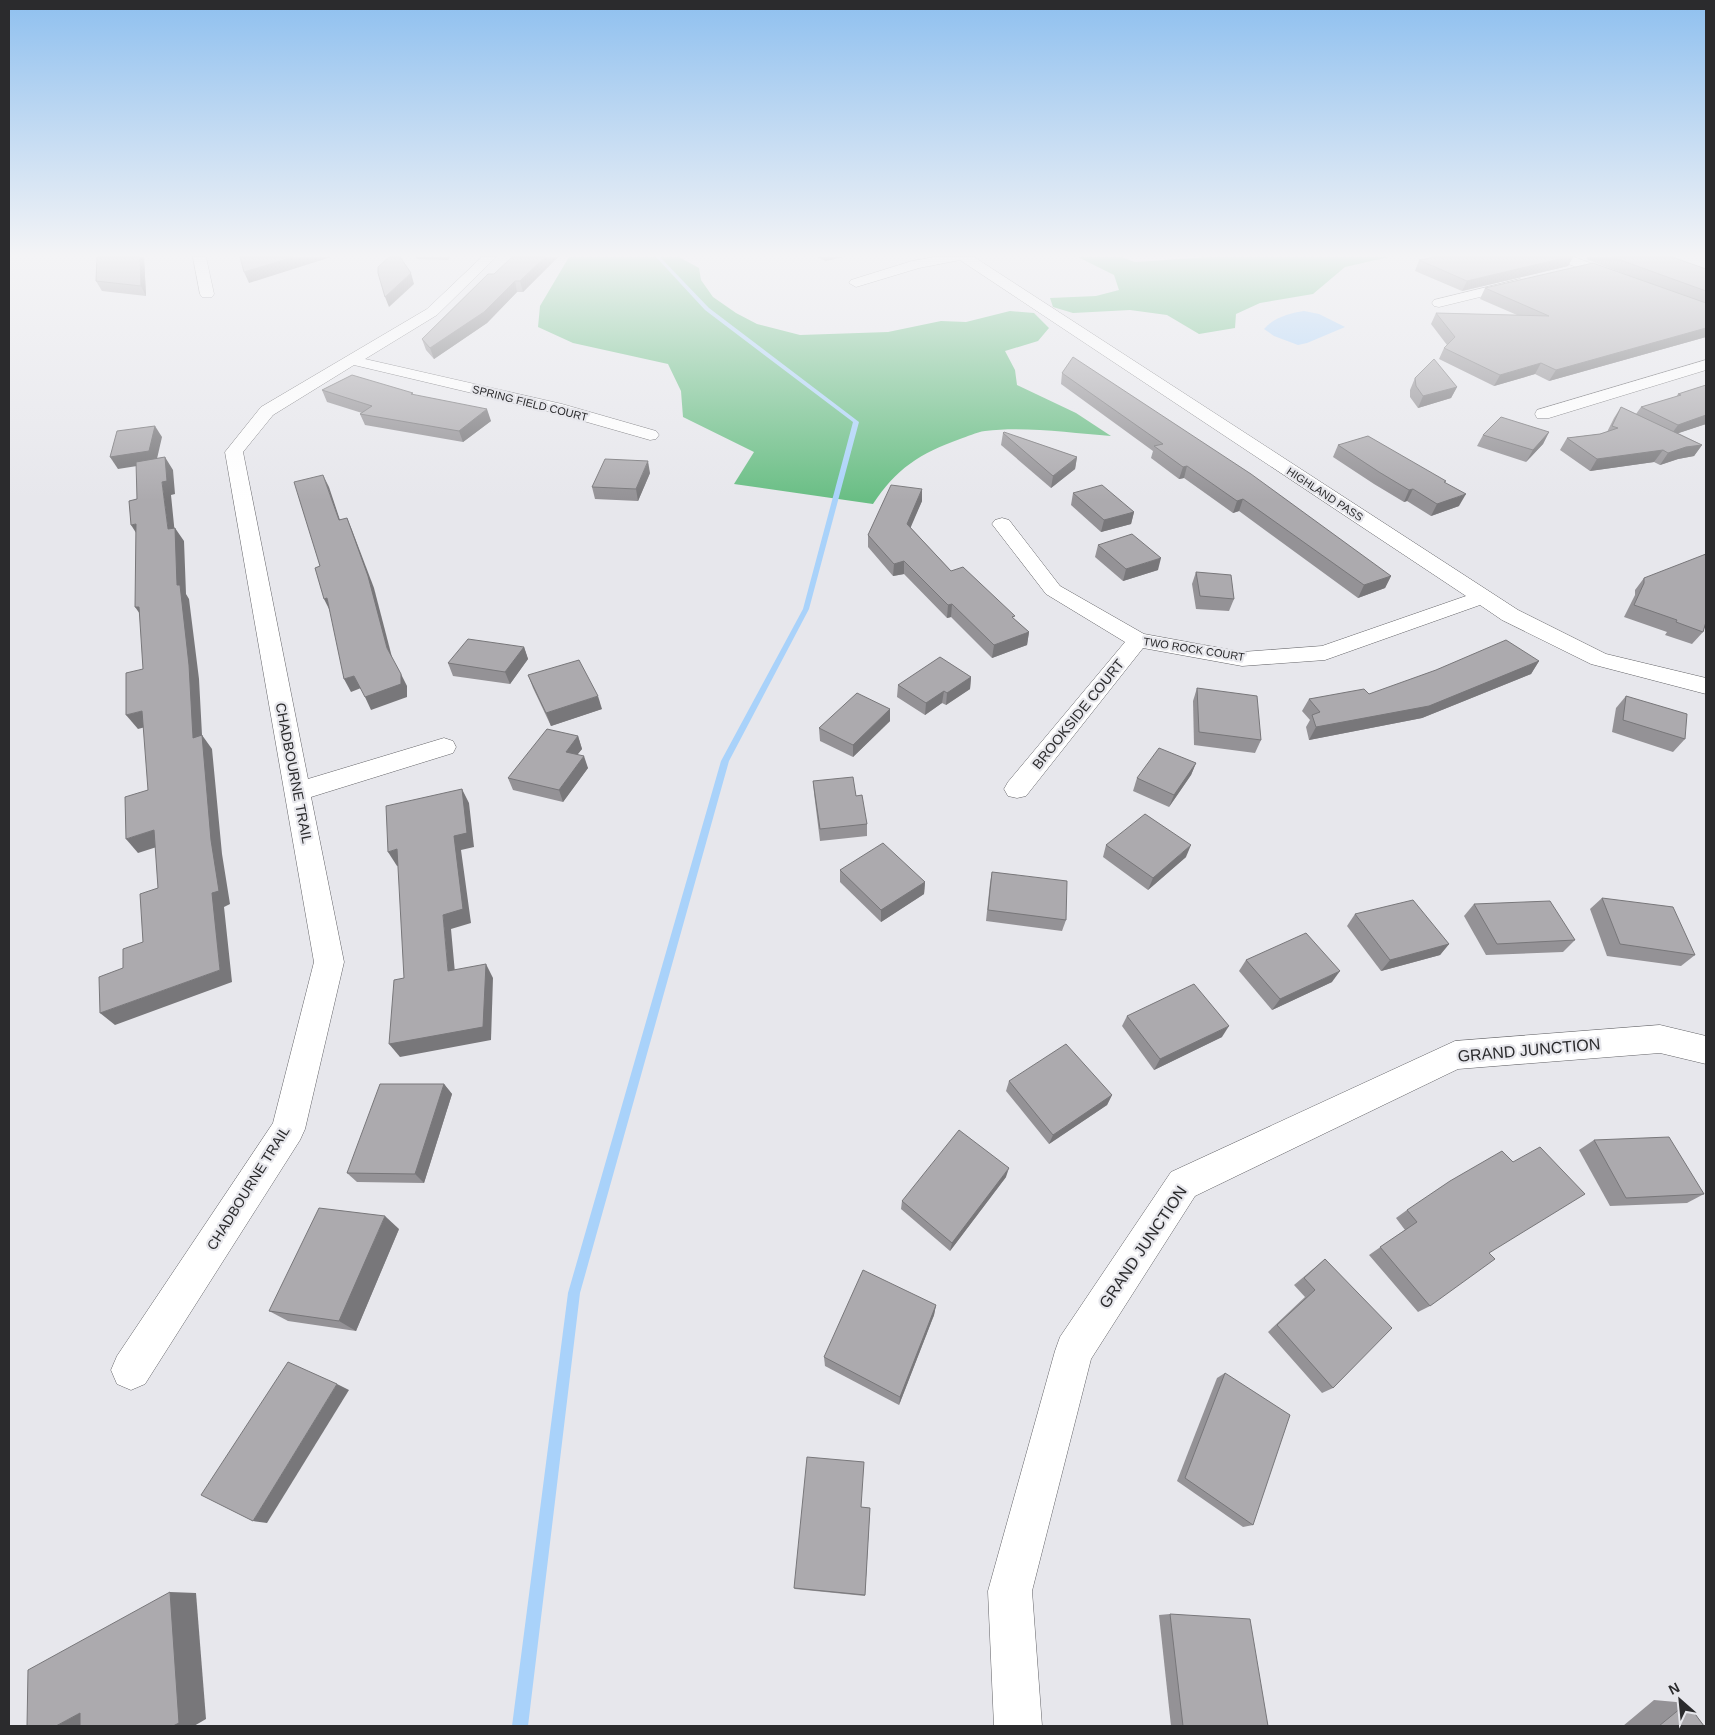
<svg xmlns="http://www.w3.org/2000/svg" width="1715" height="1735" font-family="Arial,sans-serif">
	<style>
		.forest { fill: #69be84 }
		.water { fill: #a9d2fa }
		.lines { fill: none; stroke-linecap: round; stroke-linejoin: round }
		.stream { fill: #a9d2fa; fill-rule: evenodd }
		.street-casing { stroke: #646468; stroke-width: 1 }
		.street { fill: #fff; fill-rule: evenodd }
		.wall { fill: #949296 }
		.shaded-wall { fill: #78777a }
		.building { fill: #acaaae; stroke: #78777a }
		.labels { text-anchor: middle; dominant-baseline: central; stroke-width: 4.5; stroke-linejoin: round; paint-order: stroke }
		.far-street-label { font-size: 11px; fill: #2b2b2d; stroke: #e7e7ec }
		.street-label { font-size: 14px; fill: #2b2b2d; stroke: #e7e7ec }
		.near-street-label { font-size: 16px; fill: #2b2b2d; stroke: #e7e7ec }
	</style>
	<rect width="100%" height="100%" fill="#e7e7ec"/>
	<!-- forest -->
	<g class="forest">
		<path d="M 569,257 L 679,257 L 699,268 L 701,280 L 713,297 L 736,313 L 757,324 L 800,335 L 888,332 L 941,321 L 966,322 L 1010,311 L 1034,313 L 1049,328 L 1038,341 L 1005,351 L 1015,370 L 1017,385 L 1076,413 L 1111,436 C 1071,433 1024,426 985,431 C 976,432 967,437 960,439 C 920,453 896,469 873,504 L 734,484 L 754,452 L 683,417 L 681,391 L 668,364 L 573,343 L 538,327 L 540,306 Z"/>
		<polygon points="1078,257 1121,257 1135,262 1210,257 1389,257 1345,267 1313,294 1260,303 1236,314 1235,328 1199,334 1167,315 1130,310 1073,313 1053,307 1050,298 1096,296 1119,290 1114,275"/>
	</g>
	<!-- water -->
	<path class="water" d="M 1304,311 L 1319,314 L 1345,327 L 1307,343 L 1298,345 L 1274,336 L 1264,329 C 1273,318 1290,313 1304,311 Z"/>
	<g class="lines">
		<!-- stream -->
		<polygon class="stream" points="656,257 660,257 709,308 859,422 809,609 729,761 580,1293 528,1726 512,1726 568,1293 721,761 803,609 853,422 705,310"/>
		<!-- street casing -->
		<g class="street-casing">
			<g id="street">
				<polygon points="193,257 206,257 214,294 212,297 202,297 200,294"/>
				<polygon points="482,257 496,257 437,315 365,359 562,404 656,431 659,435 656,439 650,440 552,412 354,365 273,415 243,452 308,779 444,738 453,741 456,747 453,753 311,797 344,962 305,1129 300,1140 145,1384 131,1390 117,1384 111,1370 117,1356 273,1123 314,962 225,452 261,407 427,309"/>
				<polygon points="935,257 974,257 1518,610 1606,654 1706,678 1706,694 1591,664 1502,620 1480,605 1325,660 1242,666 1143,648 1026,796 1017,798 1008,796 1004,789 1008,782 1125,642 1046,594 992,524 995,520 1002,518 1009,520 1060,586 1144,634 1242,652 1322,646 1466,596 960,260 919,268 856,287 849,283 851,280 912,261"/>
				<polygon points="1556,257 1574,257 1623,275 1625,278 1618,282 1613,281 1558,260"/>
				<polygon points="1520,279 1527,283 1525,286 1439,307 1434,306 1432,303 1434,300"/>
				<polygon points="1706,360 1706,370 1549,418 1537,418 1535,414 1537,410"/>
				<polygon points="1660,1025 1706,1036 1706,1064 1660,1053 1458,1069 1195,1196 1091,1359 1032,1591 1042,1726 994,1726 988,1591 1055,1351 1060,1337 1171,1172 1455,1041"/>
			</g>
		</g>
		<!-- street -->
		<use href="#street" class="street"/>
	</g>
	<!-- wall -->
	<g class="wall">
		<polygon points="144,257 146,296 102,291 96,281"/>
		<polygon points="416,257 450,257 448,260 417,259"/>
		<polygon points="558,257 523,292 517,292 487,323 434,359 426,350 422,339 494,274"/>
		<polygon points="817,257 843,257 825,261"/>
		<polygon points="1558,257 1573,257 1568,266 1462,291 1415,271 1419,260"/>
		<polygon points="1587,257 1672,257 1706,269 1706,337 1549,381 1535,374 1494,386 1439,359 1444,348 1447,345 1431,324 1436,313 1517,315 1480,299 1485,288 1627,275 1586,259"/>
		<polygon points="1062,373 1391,576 1385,588 1358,598 1239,511 1233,513 1184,478 1179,479 1151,458 1153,451 1061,384"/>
		<polygon points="1415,378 1457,387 1451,398 1418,408 1410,397 1410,390"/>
		<polygon points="1706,385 1706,424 1678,433 1702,445 1694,456 1678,459 1660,465 1654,462 1590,471 1560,450 1567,438 1600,434 1607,432 1614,418 1621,407 1636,414 1641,407 1676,397 1678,394"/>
		<polygon points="322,390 413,393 413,395 491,421 463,442 365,425 360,414 362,413 327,402"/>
		<polygon points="1549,432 1543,444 1526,462 1477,446 1483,435"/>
		<polygon points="1003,433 1077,457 1075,469 1051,488 1001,445"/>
		<polygon points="1338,445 1446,483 1459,506 1431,516 1407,501 1404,502 1374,484 1333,457"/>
		<polygon points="650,473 638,501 595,499 592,487"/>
		<polygon points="922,489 922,501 910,527 951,571 1014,619 1029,632 1027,645 992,658 951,617 947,618 904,574 893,576 868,547 868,535"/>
		<polygon points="1073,493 1134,512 1131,524 1101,532 1071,505"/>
		<polygon points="1098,545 1158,570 1123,581 1095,557"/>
		<polygon points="1196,572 1234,599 1229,611 1196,609 1192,584"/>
		<polygon points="1644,578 1703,632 1692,644 1665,635 1667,632 1624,617 1635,595 1635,590"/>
		<polygon points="524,647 528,659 510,684 453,676 448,663"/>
		<polygon points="1539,661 1531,674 1422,718 1309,740 1306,727 1310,720 1302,711 1309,699 1369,694"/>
		<polygon points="528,675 602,709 551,726 533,688"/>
		<polygon points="971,677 970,689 946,705 942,703 925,715 897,697 898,685"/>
		<polygon points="1197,688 1261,740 1255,753 1194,745 1193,701"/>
		<polygon points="1626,696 1685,739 1673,752 1612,732 1616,708"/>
		<polygon points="890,709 890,721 853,757 820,741 819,728"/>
		<polygon points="578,736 582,749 577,754 588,768 563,802 513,790 508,778"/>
		<polygon points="1196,763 1191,775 1169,807 1133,791 1137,778"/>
		<polygon points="813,781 856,796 867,824 867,836 820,841 814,793"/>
		<polygon points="1106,845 1186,857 1148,890 1103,857"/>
		<polygon points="840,870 925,882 924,894 881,922 840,882"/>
		<polygon points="992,872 1066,920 1062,931 986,921 990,883"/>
		<polygon points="1602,898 1695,955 1681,966 1607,956 1590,909"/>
		<polygon points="1474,904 1575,940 1563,952 1486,955 1464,916"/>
		<polygon points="1355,914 1449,944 1440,955 1381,971 1347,926"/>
		<polygon points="1246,960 1332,982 1272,1010 1239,971"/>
		<polygon points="1127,1016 1222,1037 1154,1070 1122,1026"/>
		<polygon points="1009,1081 1112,1095 1107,1105 1049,1144 1006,1091"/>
		<polygon points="444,1084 452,1094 424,1183 357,1182 347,1173"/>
		<polygon points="1594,1140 1704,1194 1687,1203 1610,1206 1579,1150"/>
		<polygon points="1006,1177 950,1251 901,1209 902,1201"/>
		<polygon points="1407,1210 1489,1253 1430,1306 1418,1312 1369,1255 1405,1230 1396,1218"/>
		<polygon points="399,1229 356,1331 288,1321 269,1311"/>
		<polygon points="1325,1259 1333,1388 1322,1393 1268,1332 1305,1297 1294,1285"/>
		<polygon points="936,1305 934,1315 899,1405 825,1366 824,1357"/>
		<polygon points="1225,1373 1253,1525 1243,1527 1177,1481 1217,1378"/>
		<polygon points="861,1507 870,1508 865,1596 795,1589 794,1588"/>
		<polygon points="1170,1614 1268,1726 1171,1726 1159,1615"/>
		<polygon points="1654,1700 1687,1703 1704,1726 1623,1726"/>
	</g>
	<!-- shaded-wall -->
	<g class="shaded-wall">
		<polygon points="140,257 144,257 146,296 141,286"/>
		<polygon points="294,257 331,257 249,283 244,272"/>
		<polygon points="545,257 558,257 523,292 520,281"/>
		<polygon points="825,257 843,257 825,261"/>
		<polygon points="1568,257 1573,257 1568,266 1462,291 1467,281"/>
		<polygon points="411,273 414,284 389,307 385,297"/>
		<polygon points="515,281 517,292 487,323 434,359 430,348"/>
		<polygon points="1706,328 1706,337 1549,381 1556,370"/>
		<polygon points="1541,363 1535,374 1494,386 1500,375"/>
		<polygon points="1457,387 1451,398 1418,408 1423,396"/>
		<polygon points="487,409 491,421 463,442 459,431"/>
		<polygon points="1706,415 1706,424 1670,436 1678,425"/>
		<polygon points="155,426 162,437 156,463 118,469 110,457"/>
		<polygon points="1549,432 1543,444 1526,462 1533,450"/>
		<polygon points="1702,445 1694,456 1678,459 1660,465 1668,453 1686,447"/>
		<polygon points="1663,450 1654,462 1590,471 1597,459"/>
		<polygon points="165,457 173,470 175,494 171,495 175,535 175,528 184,541 186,594 189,599 199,679 202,735 212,749 222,854 230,904 224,907 232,982 115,1025 100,1013 220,970 193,738 177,585 168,529 162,482"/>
		<polygon points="1077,457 1075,469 1051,488 1053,476"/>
		<polygon points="648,461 650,473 638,501 636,489"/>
		<polygon points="1187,466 1184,478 1179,479 1183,467"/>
		<polygon points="323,475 329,487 344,532 339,520"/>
		<polygon points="922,489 922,501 907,536 907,524"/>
		<polygon points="1413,489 1407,501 1404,502 1409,490"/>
		<polygon points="1466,494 1459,506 1431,516 1437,504"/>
		<polygon points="1243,499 1239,511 1233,513 1237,501"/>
		<polygon points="1134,512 1131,524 1101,532 1104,520"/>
		<polygon points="347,518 352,530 374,588 393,661 387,648"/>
		<polygon points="136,524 140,539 131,525"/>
		<polygon points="1161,558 1158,570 1123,581 1126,569"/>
		<polygon points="904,561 904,574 893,576 894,564"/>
		<polygon points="1391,576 1385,588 1358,598 1364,585"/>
		<polygon points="327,598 330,611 324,599"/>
		<polygon points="952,604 951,617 947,618 948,605"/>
		<polygon points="135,607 139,607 145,621"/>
		<polygon points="1029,632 1027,645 992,658 994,645"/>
		<polygon points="524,647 528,659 510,684 505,672"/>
		<polygon points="1539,661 1531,674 1422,718 1309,740 1316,727"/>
		<polygon points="401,674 407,686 407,697 371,710 365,697"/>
		<polygon points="354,676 361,688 351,692 344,679"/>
		<polygon points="971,677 970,689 946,705 947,693"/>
		<polygon points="944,691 942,703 925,715 926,703"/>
		<polygon points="598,696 602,709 551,726 546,713"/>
		<polygon points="890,709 890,721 853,757 853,745"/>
		<polygon points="142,711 153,725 138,729 126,715"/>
		<polygon points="578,736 582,749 570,764 566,752"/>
		<polygon points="584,756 588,768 563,802 559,790"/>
		<polygon points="1196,763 1191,775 1169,807 1174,795"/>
		<polygon points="462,789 469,803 474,847 461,850 471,923 451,929 456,984 448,971 443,915 454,836"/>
		<polygon points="154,830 166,844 138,853 126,839"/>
		<polygon points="1191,845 1186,857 1148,890 1153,878"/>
		<polygon points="397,849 406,864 397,866 388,852"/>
		<polygon points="925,882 924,894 881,922 881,910"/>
		<polygon points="1449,944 1440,955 1381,971 1390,960"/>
		<polygon points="486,964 493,978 491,1040 400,1057 389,1044"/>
		<polygon points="1340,971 1332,982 1272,1010 1280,999"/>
		<polygon points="1229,1026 1222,1037 1154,1070 1160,1059"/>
		<polygon points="444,1084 452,1094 424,1183 415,1174"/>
		<polygon points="1112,1095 1107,1105 1049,1144 1053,1135"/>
		<polygon points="1009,1168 1006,1177 950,1251 952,1243"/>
		<polygon points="385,1216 399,1229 356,1331 339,1321"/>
		<polygon points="936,1305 934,1315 899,1405 900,1397"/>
		<polygon points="337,1384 349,1390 267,1523 253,1521"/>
		<polygon points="170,1592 196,1593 206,1719 194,1726 173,1726"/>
		<polygon points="80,1713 81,1726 56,1726"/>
	</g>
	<!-- building -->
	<g class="building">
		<polygon points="97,257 140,257 141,286 96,281"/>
		<polygon points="240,257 294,257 244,272"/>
		<polygon points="389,257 400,257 411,273 385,297 378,273 378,267"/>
		<polygon points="512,257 545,257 520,281 515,281 484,312 430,348 422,339 488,274 494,274"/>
		<polygon points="1436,257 1568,257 1467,281 1419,260"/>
		<polygon points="1612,257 1672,257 1706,269 1706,291"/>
		<polygon points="1593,263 1706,303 1706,328 1556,370 1541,363 1500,375 1444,348 1455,337 1436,313 1549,316 1485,288"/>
		<polygon points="1073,357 1251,474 1391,576 1364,585 1243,499 1237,501 1187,466 1183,467 1154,446 1163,444 1062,373"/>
		<polygon points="1434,359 1457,387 1423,396 1416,386 1415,378"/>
		<polygon points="352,375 413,393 411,394 487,409 459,431 360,414 372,406 322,390"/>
		<polygon points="1706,385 1706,415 1678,425 1641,407 1681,395 1678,394"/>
		<polygon points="1621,407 1702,445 1686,447 1668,453 1663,450 1597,459 1567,438 1600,434 1618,428 1612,426"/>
		<polygon points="1501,417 1549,432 1533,450 1483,435"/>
		<polygon points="155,426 149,451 110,457 117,431"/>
		<polygon points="1004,432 1077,457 1053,476 1003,433"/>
		<polygon points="1368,436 1446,481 1444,482 1466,494 1437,504 1413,489 1409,490 1379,472 1338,445"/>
		<polygon points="165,457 167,481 162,482 168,529 175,528 177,585 180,585 189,665 193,738 202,735 211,840 219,891 212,893 220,970 100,1013 99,977 123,968 123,949 143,942 140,894 158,888 154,830 126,839 125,797 148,790 142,711 126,715 126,673 143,669 139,607 135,607 136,524 131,525 129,501 137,499 136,462"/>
		<polygon points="605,459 648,461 636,489 592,487"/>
		<polygon points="323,475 339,520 347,518 368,576 387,648 401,674 401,684 365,697 354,676 344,679 327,598 324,599 315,568 320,566 294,482"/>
		<polygon points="891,485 922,489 907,524 951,571 963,567 1015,616 1012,617 1029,632 994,645 952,604 948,605 904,561 894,564 868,535"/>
		<polygon points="1102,485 1134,512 1104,520 1073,493"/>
		<polygon points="1132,534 1161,558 1126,569 1098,545"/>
		<polygon points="1706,554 1706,622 1703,632 1676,622 1677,620 1634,605 1644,583 1644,578"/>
		<polygon points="1196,572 1231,575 1234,599 1200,596"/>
		<polygon points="468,639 524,647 505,672 448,663"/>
		<polygon points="1506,640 1539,661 1429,706 1316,727 1312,715 1320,712 1309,699 1364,689 1369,694 1436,670"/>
		<polygon points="940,657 971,677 947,693 944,691 926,703 898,685"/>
		<polygon points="579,660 598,696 546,713 528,675"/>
		<polygon points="1197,688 1257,696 1261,740 1199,732"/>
		<polygon points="857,693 890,709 853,745 819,728"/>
		<polygon points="1626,696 1687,714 1685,739 1623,720"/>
		<polygon points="547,729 578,736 566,752 584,756 559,790 508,778"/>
		<polygon points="1159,748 1196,763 1174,795 1137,778"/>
		<polygon points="853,777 856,796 862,795 867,824 820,829 813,781"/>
		<polygon points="462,789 467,833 454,836 463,909 443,915 448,971 486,964 483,1027 389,1044 394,980 404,978 397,849 388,852 386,806"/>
		<polygon points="1145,814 1191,845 1153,878 1106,845"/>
		<polygon points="883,843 925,882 881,910 840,870"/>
		<polygon points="992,872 1067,881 1066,920 988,910"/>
		<polygon points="1602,898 1673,907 1695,955 1620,944"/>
		<polygon points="1413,900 1449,944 1390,960 1355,914"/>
		<polygon points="1550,901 1575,940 1497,944 1474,904"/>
		<polygon points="1306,933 1340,971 1280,999 1246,960"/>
		<polygon points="1194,984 1229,1026 1160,1059 1127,1016"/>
		<polygon points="1066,1044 1112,1095 1053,1135 1009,1081"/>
		<polygon points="380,1084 444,1084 415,1174 347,1173"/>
		<polygon points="959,1130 1009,1168 952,1243 902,1201"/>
		<polygon points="1669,1137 1704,1194 1626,1198 1594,1140"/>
		<polygon points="1540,1147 1585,1194 1489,1253 1495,1259 1430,1306 1380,1247 1417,1222 1407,1210 1450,1181 1502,1151 1513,1162"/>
		<polygon points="319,1208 385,1216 339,1321 269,1311"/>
		<polygon points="1325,1259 1392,1328 1333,1388 1277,1325 1315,1290 1304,1278"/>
		<polygon points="863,1270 936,1305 900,1397 824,1357"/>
		<polygon points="288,1362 337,1384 253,1521 201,1495"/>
		<polygon points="1225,1373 1290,1415 1253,1525 1185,1478"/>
		<polygon points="807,1457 864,1462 861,1507 870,1508 865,1595 794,1588"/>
		<polygon points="170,1592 179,1723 173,1726 80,1726 80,1713 56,1726 27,1726 28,1670"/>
		<polygon points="1170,1614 1250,1619 1268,1726 1183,1726"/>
		<polygon points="1687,1703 1704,1726 1659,1726"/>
	</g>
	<!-- sky -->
	<linearGradient id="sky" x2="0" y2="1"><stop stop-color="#8fc0ef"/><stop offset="0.51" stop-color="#f4f4f6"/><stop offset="1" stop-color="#f4f4f6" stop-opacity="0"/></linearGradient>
	<rect width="1715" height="500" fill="url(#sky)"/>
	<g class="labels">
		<!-- far-street labels -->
		<g class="far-street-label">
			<text transform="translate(530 403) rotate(14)">SPRING FIELD COURT</text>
			<text transform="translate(1325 494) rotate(33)">HIGHLAND PASS</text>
			<text transform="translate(1194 649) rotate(9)">TWO ROCK COURT</text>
		</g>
		<!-- street labels -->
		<g class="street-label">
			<text transform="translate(1078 714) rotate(-51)">BROOKSIDE COURT</text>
			<text transform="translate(294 773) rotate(79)">CHADBOURNE TRAIL</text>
			<text transform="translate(248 1188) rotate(-58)">CHADBOURNE TRAIL</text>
		</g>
		<!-- near-street labels -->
		<g class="near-street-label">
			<text transform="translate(1529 1050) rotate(-5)">GRAND JUNCTION</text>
			<text transform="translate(1143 1247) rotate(-56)">GRAND JUNCTION</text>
		</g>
	</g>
	<!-- border -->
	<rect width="1715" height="1735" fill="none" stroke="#2b2b2d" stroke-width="20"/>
	<!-- north arrow -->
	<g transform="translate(1680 1700) rotate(333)" stroke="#e7e7ec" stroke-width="4" paint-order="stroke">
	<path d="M0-4L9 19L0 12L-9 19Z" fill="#2b2b2d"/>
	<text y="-8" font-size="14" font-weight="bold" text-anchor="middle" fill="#2b2b2d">N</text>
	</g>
</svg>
